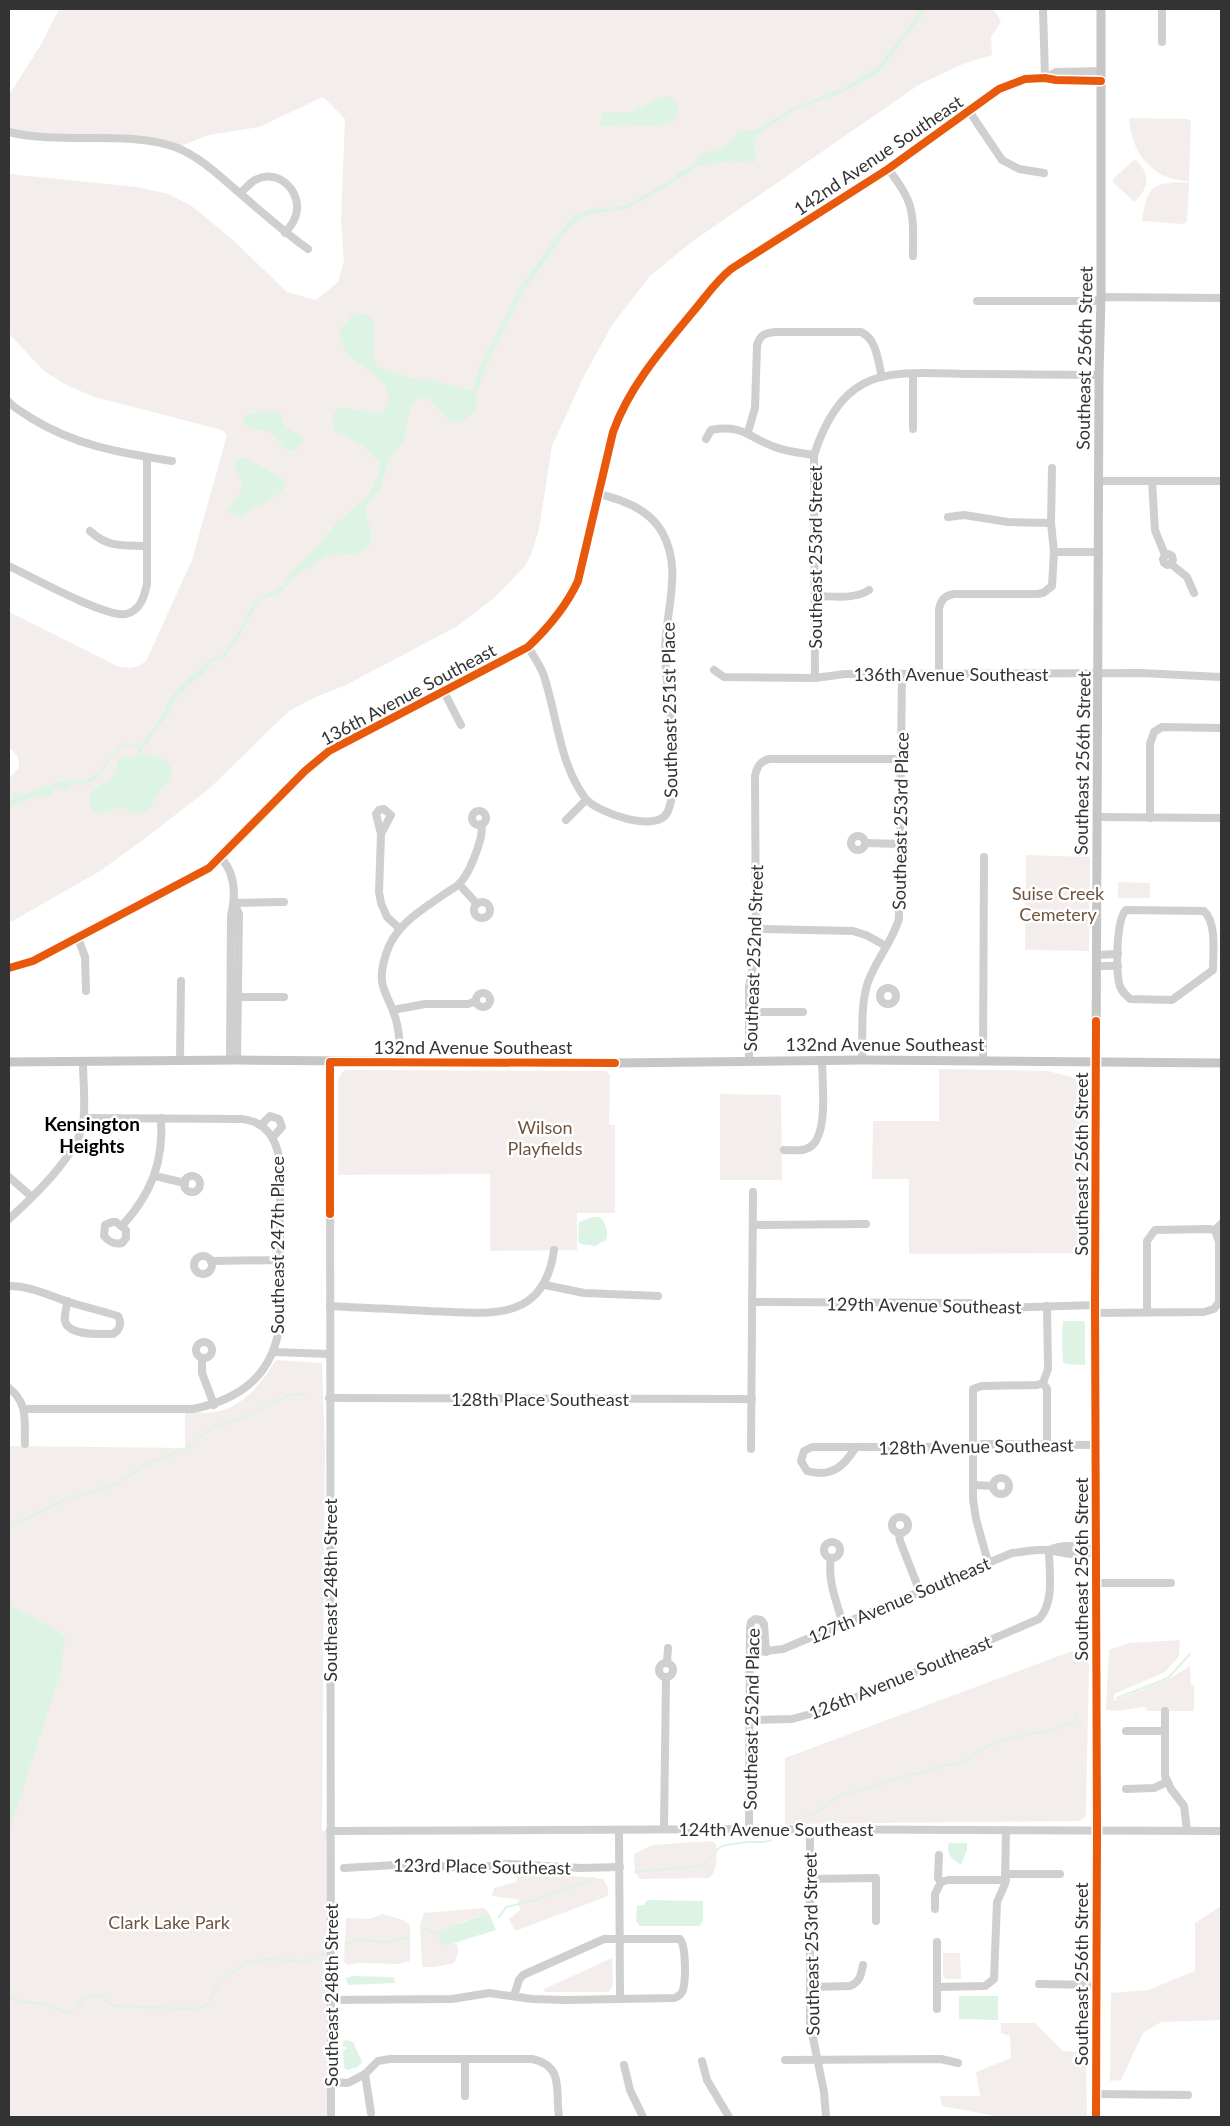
<svg xmlns="http://www.w3.org/2000/svg" width="1230" height="2126" font-family="Lato,sans-serif">
	<style>
		.green { fill: #f3eeeb }
		.water { fill: #ddf4e4 }
		.lines { fill: none; stroke-linecap: round; stroke-linejoin: round }
		.stream { stroke: #ddf4e4; stroke-width: 2 }
		.minor { stroke: #cfcfcf; stroke-width: 8 }
		.major { stroke: #c6c6c6; stroke-width: 9 }
		.cycleway-casing { stroke: #fff; stroke-width: 11 }
		.cycleway { stroke: #e8590c; stroke-width: 8 }
		.labels { text-anchor: middle; dominant-baseline: central; stroke-width: 5; stroke-linejoin: round; paint-order: stroke }
		.street-label { font-size: 18px; fill: #333; stroke: #fff }
		.park-label { font-size: 18px; fill: #71543e; stroke: #fff }
		.neighbourhood-label { font-size: 19px; font-weight: bold; fill: #000; stroke: #fff }
	</style>
	<rect width="100%" height="100%" fill="#fff"/>
	<!-- green -->
	<g class="green">
		<path d="M 59,9 L 994,9 L 1001,22 L 991,37 L 992,55 L 965,63 L 920,84 L 693,241 L 650,276 L 612,325 L 584,376 L 552,446 L 539,529 L 533,549 L 526,565 L 494,598 L 456,627 L 346,685 L 316,697 L 289,711 L 210,788 L 143,840 L 100,871 L 9,923 L 9,778 L 19,768 C 19,757 17,754 9,748 L 9,612 L 117,666 C 128,669 140,669 147,659 L 192,560 L 227,435 L 222,430 L 95,397 L 68,386 L 44,371 L 9,334 L 9,174 L 137,187 L 169,194 L 193,207 L 232,239 L 287,292 L 316,300 L 338,282 L 344,261 L 341,221 L 345,119 L 323,97 L 259,127 L 209,135 L 176,148 L 156,142 L 9,132 L 9,95 L 42,43 Z"/>
		<path d="M 1129,118 L 1188,119 L 1191,122 L 1189,181 C 1152,181 1131,152 1129,118 Z"/>
		<path d="M 1135,159 C 1151,175 1150,187 1134,202 L 1113,182 L 1113,179 Z"/>
		<path d="M 1189,182 L 1187,222 L 1184,224 L 1142,221 C 1147,184 1153,183 1189,182 Z"/>
		<polygon points="1026,855 1090,857 1089,951 1025,950"/>
		<polygon points="1118,882 1150,883 1150,898 1118,898"/>
		<polygon points="939,1069 1048,1071 1071,1077 1088,1086 1087,1253 909,1254 909,1179 872,1179 873,1121 939,1121"/>
		<polygon points="346,1070 605,1071 610,1075 609,1125 615,1125 615,1213 577,1213 577,1250 490,1251 490,1174 338,1175 338,1080 341,1073"/>
		<polygon points="720,1094 781,1095 782,1180 720,1180"/>
		<path d="M 276,1360 L 322,1363 L 325,1449 L 322,1831 L 330,1831 L 331,2117 L 9,2117 L 9,1446 L 185,1448 L 185,1412 C 196,1412 210,1414 220,1411 C 246,1404 263,1381 276,1360 Z"/>
		<polygon points="1180,1640 1179,1656 1165,1672 1114,1694 1114,1701 1169,1679 1190,1666 1191,1685 1194,1685 1194,1711 1148,1711 1144,1707 1117,1711 1106,1710 1109,1650 1129,1643"/>
		<polygon points="1072,1651 1077,1656 1085,1651 1089,1665 1086,1812 1085,1817 1079,1821 785,1824 785,1758"/>
		<path d="M 711,1841 L 716,1844 C 717,1855 718,1871 709,1878 L 640,1879 L 635,1872 L 634,1854 L 652,1845 Z"/>
		<polygon points="518,1873 546,1873 603,1879 608,1887 608,1896 515,1931 509,1919 521,1909 517,1903 520,1900 492,1896 494,1888 517,1882"/>
		<polygon points="1221,1906 1221,2020 1161,2022 1143,2033 1121,2080 1110,2081 1111,1993 1148,1990 1195,1971 1195,1923"/>
		<polygon points="484,1908 489,1913 459,1923 448,1945 456,1943 459,1951 454,1963 435,1967 422,1967 420,1925 424,1913"/>
		<polygon points="383,1914 403,1920 410,1925 410,1961 397,1964 360,1963 347,1965 344,1962 346,1918 369,1919"/>
		<polygon points="943,1953 960,1953 961,1979 946,1979 943,1975"/>
		<polygon points="612,1958 613,1985 609,1992 545,1992 544,1989"/>
		<polygon points="1001,2023 1035,2023 1063,2051 1086,2053 1087,2117 1001,2117 942,2106 940,2096 980,2096 976,2072 1011,2058 1010,2036 1001,2033"/>
	</g>
	<!-- water -->
	<g class="water">
		<path d="M 922,9 L 927,9 L 879,72 L 844,92 L 796,109 L 756,136 C 753,145 757,153 755,162 C 748,165 739,161 732,161 C 720,161 708,167 696,166 L 691,172 L 629,208 L 586,215 L 568,229 L 525,289 L 486,367 L 476,394 L 477,408 L 471,416 L 458,423 L 450,421 L 428,398 L 418,399 L 410,407 L 403,444 L 390,456 L 380,489 L 365,508 L 372,536 L 369,546 L 358,553 L 326,557 L 296,575 L 278,595 L 269,596 L 259,600 L 240,636 L 225,657 L 211,662 L 207,670 L 175,698 L 171,710 L 141,751 L 140,755 C 152,754 179,760 170,778 C 168,784 161,788 158,793 C 154,799 152,808 145,812 C 136,817 129,808 120,808 C 110,808 90,823 89,802 C 88,785 111,785 116,771 C 117,769 117,764 117,760 L 122,757 L 136,757 L 138,748 L 126,745 C 110,751 106,778 86,784 C 81,785 75,784 70,785 L 65,793 L 62,788 L 57,787 L 54,789 L 50,797 L 39,795 L 9,807 L 9,801 L 13,798 L 15,792 L 22,795 L 61,781 L 86,781 L 101,770 L 121,743 L 141,745 L 162,716 L 171,697 L 183,683 L 210,660 L 222,655 L 229,646 L 244,622 L 253,602 L 284,585 L 290,573 L 321,543 L 335,524 L 368,496 L 379,473 L 380,461 L 359,443 L 336,432 C 332,425 330,414 338,409 C 353,405 365,415 381,413 L 388,405 C 394,367 337,369 340,329 L 352,316 L 365,313 C 385,324 365,354 379,368 L 397,373 L 410,378 L 432,380 L 473,391 L 480,365 L 521,286 L 564,227 L 574,216 L 598,207 L 607,209 L 628,204 L 676,177 L 676,174 L 693,165 L 701,154 L 716,150 L 726,145 L 737,135 L 738,132 L 759,129 L 794,107 L 843,88 L 877,68 Z"/>
		<path d="M 668,96 L 676,99 L 678,105 L 677,117 C 667,129 645,126 631,125 C 620,124 610,129 600,125 L 602,112 L 632,112 L 658,99 Z"/>
		<path d="M 269,411 C 285,411 279,417 285,425 C 289,430 297,434 303,437 C 303,445 295,454 287,450 C 278,446 277,434 267,431 C 259,428 250,431 244,424 L 244,418 L 249,414 Z"/>
		<path d="M 245,457 L 281,478 L 286,485 C 276,502 254,504 242,517 L 226,511 L 240,493 L 243,482 C 239,473 230,468 239,458 Z"/>
		<path d="M 593,1217 L 600,1217 C 606,1224 609,1231 606,1240 L 595,1246 L 580,1244 L 578,1241 L 579,1222 Z"/>
		<polygon points="1063,1321 1084,1321 1085,1323 1085,1365 1067,1364 1063,1362 1062,1339"/>
		<polygon points="9,1605 56,1630 65,1637 61,1669 56,1687 9,1832"/>
		<path d="M 949,1843 L 967,1843 L 967,1850 L 961,1865 C 952,1860 945,1853 949,1843 Z"/>
		<polygon points="647,1900 703,1901 703,1921 699,1926 640,1926 636,1921 637,1906 644,1905"/>
		<polygon points="489,1913 496,1930 448,1945 443,1944 439,1939 439,1931"/>
		<polygon points="353,1976 391,1977 394,1978 395,1983 348,1985 346,1978"/>
		<polygon points="959,1996 998,1996 998,2020 959,2019"/>
		<polygon points="348,2040 353,2042 362,2062 358,2067 348,2070 344,2068 343,2051 347,2048 343,2046 343,2041"/>
	</g>
	<g class="lines">
		<!-- stream -->
		<g class="stream">
			<polyline points="9,1524 23,1520 64,1500 117,1484 145,1465 185,1449 214,1427 246,1416 288,1395 304,1394"/>
			<polyline points="1117,1698 1168,1678 1190,1654"/>
			<polyline points="803,1817 820,1810 836,1797 935,1768 966,1761 988,1746 1011,1738 1055,1729 1072,1722 1078,1715"/>
			<path d="M 635,1872 L 701,1866 C 713,1863 712,1849 723,1846 C 731,1844 740,1843 747,1842 C 756,1841 764,1844 771,1840"/>
			<polyline points="499,1917 506,1907 536,1900 594,1878"/>
			<polyline points="422,1928 438,1934"/>
			<polyline points="345,1944 357,1940 391,1942 409,1937"/>
			<path d="M 9,1997 L 22,2002 L 39,2003 L 69,2013 C 81,2008 83,1992 99,1996 C 107,1998 109,2005 116,2006 L 194,2009 L 207,2005 L 220,1981 L 247,1963 L 267,1959 L 305,1962 L 323,1954"/>
		</g>
		<!-- minor -->
		<g class="minor">
			<polyline points="1043,9 1045,78"/>
			<polyline points="1162,42 1162,9"/>
			<polyline points="1045,78 1056,72 1101,71"/>
			<polyline points="969,111 1002,160 1019,169 1044,173"/>
			<path d="M 9,132 C 61,145 125,130 175,147 C 196,155 213,170 229,184 C 255,206 280,229 308,249"/>
			<path d="M 888,169 C 916,204 913,214 913,256"/>
			<path d="M 240,193 C 245,189 250,183 255,180 C 281,166 306,197 294,220 C 292,225 288,229 285,233"/>
			<polyline points="977,301 1095,301 1101,297 1221,298"/>
			<path d="M 9,402 C 15,409 24,413 31,418 C 76,446 121,453 172,461"/>
			<polyline points="913,429 913,374"/>
			<path d="M 748,432 L 755,408 L 757,345 C 760,335 765,333 775,332 L 861,332 C 877,339 878,362 882,377"/>
			<path d="M 706,439 L 711,430 C 744,424 749,438 775,447 C 787,452 801,453 814,455"/>
			<polyline points="1099,481 1221,481"/>
			<polyline points="1152,481 1155,530 1165,555"/>
			<polyline points="948,517 964,515 1008,522 1051,523"/>
			<path d="M 90,531 C 108,548 123,545 147,546"/>
			<polyline points="1054,552 1099,552"/>
			<polyline points="1171,564 1173,560 1172,556 1169,554 1165,555 1163,559 1164,563 1167,565 1171,564 1187,577 1194,593"/>
			<path d="M 9,566 C 30,576 106,618 126,614 C 141,610 144,597 147,584 L 147,457"/>
			<path d="M 815,596 C 832,596 854,600 869,590"/>
			<path d="M 528,647 C 533,655 539,664 543,673 C 557,714 559,763 585,798 C 597,813 656,833 667,813 C 682,786 666,689 665,655 C 664,614 684,570 662,532 C 649,509 623,500 599,494"/>
			<polyline points="714,670 724,677 815,678 845,674 1141,673 1221,677"/>
			<path d="M 939,674 L 939,609 C 941,600 944,596 954,594 L 1037,594 L 1043,593 L 1052,586 L 1054,552 L 1051,523 L 1052,468"/>
			<path d="M 815,678 L 814,455 C 823,427 837,398 863,384 C 891,368 941,374 973,374 C 1015,374 1057,375 1099,375"/>
			<polyline points="444,692 461,725"/>
			<circle cx="479" cy="818" r="7"/>
			<polyline points="1097,817 1221,818"/>
			<polyline points="1150,818 1150,744 1154,732 1162,727 1221,728"/>
			<polyline points="566,820 586,800"/>
			<polyline points="381,834 391,815 384,809 379,810 376,814 381,834 379,892 381,903 387,917 399,928"/>
			<circle cx="858" cy="843" r="7"/>
			<polyline points="865,843 901,844"/>
			<path d="M 221,858 C 236,874 236,895 231,916 L 230,1060"/>
			<polyline points="459,884 477,904"/>
			<circle cx="482" cy="910" r="8"/>
			<polyline points="234,903 239,914 237,1060"/>
			<polyline points="234,903 284,902"/>
			<path d="M 1126,910 L 1204,911 C 1217,923 1213,953 1213,970 L 1172,1000 L 1130,999 C 1125,994 1120,990 1119,983 C 1116,968 1116,920 1126,910 Z"/>
			<polyline points="756,929 853,931 866,935 886,946"/>
			<polyline points="78,938 85,957 86,991"/>
			<polyline points="1097,955 1118,954"/>
			<polyline points="1097,966 1118,966"/>
			<path d="M 9,968 L 33,961 L 209,868 L 305,771 L 329,751 L 528,647 C 549,627 566,607 578,581 L 613,432 C 629,387 662,349 692,313 C 705,298 715,282 731,269 L 888,169 L 999,89 L 1025,79 L 1045,78 L 1056,80 L 1101,81"/>
			<circle cx="888" cy="996" r="8"/>
			<circle cx="483" cy="1000" r="7"/>
			<polyline points="235,997 284,997"/>
			<polyline points="393,1010 425,1004 468,1004 476,1001"/>
			<polyline points="749,1012 803,1012"/>
			<path d="M 862,1060 C 863,1034 860,1006 868,982 C 876,960 892,942 899,919 L 902,674"/>
			<polyline points="983,1060 984,857"/>
			<polyline points="180,1061 181,981"/>
			<path d="M 749,1061 L 749,987 L 756,951 L 755,776 C 757,767 760,761 769,759 L 901,759"/>
			<polyline points="330,1062 331,2117"/>
			<path d="M 401,1062 C 400,1048 400,1034 396,1020 C 388,991 375,989 386,954 C 395,925 420,911 443,895 C 448,891 455,888 459,884 C 468,875 473,862 477,850 C 480,841 483,833 481,824"/>
			<polyline points="261,1125 270,1116 279,1119 282,1127 273,1137"/>
			<path d="M 784,1150 C 792,1150 803,1152 810,1147 C 829,1135 822,1080 822,1060"/>
			<circle cx="192" cy="1184" r="8"/>
			<polyline points="155,1176 185,1183"/>
			<polyline points="9,1177 32,1197"/>
			<path d="M 9,1219 C 33,1197 77,1156 83,1123 C 86,1104 83,1082 83,1062"/>
			<path d="M 112,1222 L 116,1222 L 126,1230 L 126,1238 L 122,1243 C 114,1245 109,1242 104,1236 L 105,1225 Z"/>
			<polyline points="753,1225 866,1224"/>
			<path d="M 122,1226 C 151,1194 164,1162 161,1118"/>
			<circle cx="203" cy="1265" r="9"/>
			<polyline points="211,1261 280,1260"/>
			<polyline points="545,1285 584,1293 658,1296"/>
			<path d="M 9,1286 C 31,1286 48,1295 69,1302 C 85,1307 102,1311 118,1316 C 122,1323 120,1330 113,1334 C 101,1334 68,1336 65,1321 C 64,1315 66,1308 68,1301"/>
			<polyline points="752,1302 972,1303 996,1308 1095,1305"/>
			<path d="M 330,1306 C 363,1308 396,1309 429,1311 C 486,1313 544,1325 554,1250"/>
			<polyline points="1047,1306 1048,1369 1043,1383 1047,1389 1047,1444"/>
			<polyline points="1147,1312 1147,1241 1155,1230 1209,1229 1215,1230 1221,1224"/>
			<polyline points="1095,1313 1204,1312 1214,1309 1219,1302 1219,1242 1215,1230"/>
			<circle cx="204" cy="1350" r="8"/>
			<polyline points="273,1352 329,1354"/>
			<polyline points="202,1358 202,1373 214,1405"/>
			<path d="M 9,1388 C 29,1404 24,1421 25,1444"/>
			<polyline points="329,1398 752,1399"/>
			<path d="M 24,1409 L 193,1409 C 242,1399 274,1374 280,1322 L 280,1161 C 276,1138 266,1121 241,1119 L 84,1118"/>
			<path d="M 856,1447 C 844,1466 832,1478 807,1471 L 801,1461 L 804,1451 L 812,1447 L 973,1447 L 982,1444 L 1096,1445"/>
			<polyline points="751,1449 753,1192"/>
			<circle cx="1001" cy="1486" r="8"/>
			<polyline points="973,1485 993,1486"/>
			<circle cx="900" cy="1525" r="8"/>
			<polyline points="899,1533 900,1541 920,1592"/>
			<circle cx="832" cy="1550" r="8"/>
			<path d="M 1049,1550 C 1062,1544 1082,1545 1095,1551"/>
			<path d="M 831,1558 C 827,1580 837,1603 843,1624"/>
			<polyline points="988,1562 976,1519 973,1499 973,1389 982,1386 1037,1385 1043,1383"/>
			<polyline points="1096,1583 1171,1583"/>
			<path d="M 750,1653 L 783,1649 L 1012,1553 C 1023,1552 1037,1549 1048,1550 C 1064,1553 1080,1558 1095,1551"/>
			<polyline points="667,1662 668,1648"/>
			<circle cx="666" cy="1670" r="7"/>
			<polyline points="1165,1711 1165,1776 1171,1789 1184,1806 1187,1830"/>
			<path d="M 750,1720 L 792,1719 L 829,1709 L 1039,1619 C 1055,1602 1049,1572 1049,1550"/>
			<polyline points="1126,1731 1164,1731"/>
			<polyline points="1126,1789 1154,1788 1167,1782"/>
			<polyline points="664,1829 666,1677"/>
			<polyline points="749,1829 750,1627 751,1622 755,1619 761,1620 764,1624 766,1652"/>
			<polyline points="619,1830 620,1999"/>
			<polyline points="810,1830 810,2023 824,2092 826,2117"/>
			<polyline points="330,1831 749,1829 1221,1831"/>
			<polyline points="344,1868 412,1864 467,1868 509,1864 581,1868 620,1867"/>
			<polyline points="1005,1874 1060,1874"/>
			<polyline points="810,1879 876,1878 876,1921"/>
			<polyline points="941,1882 948,1880 1006,1880"/>
			<polyline points="935,1909 935,1894 941,1882 938,1878 939,1855"/>
			<polyline points="1039,1984 1096,1985"/>
			<path d="M 811,1987 L 850,1986 C 860,1982 861,1975 863,1965"/>
			<polyline points="937,1987 985,1986 994,1979 997,1902 1005,1884 1006,1830"/>
			<path d="M 331,2000 L 452,1999 L 489,1993 L 532,1999 L 565,2000 L 675,1998 C 679,1996 682,1994 683,1990 C 686,1980 686,1946 680,1939 L 604,1939 L 523,1975 L 519,1980 L 514,1996"/>
			<polyline points="937,2009 937,1942"/>
			<polyline points="785,2060 941,2059 958,2063"/>
			<polyline points="702,2061 707,2080 729,2117"/>
			<polyline points="624,2065 630,2090 643,2117"/>
			<polyline points="365,2074 371,2113"/>
			<path d="M 331,2082 L 348,2083 L 365,2074 L 378,2061 L 390,2059 L 532,2059 C 565,2066 555,2091 559,2117"/>
			<polyline points="1095,2094 1188,2095"/>
			<polyline points="465,2096 465,2060"/>
		</g>
		<!-- major -->
		<g class="major">
			<polyline points="9,1062 237,1060 615,1063 862,1060 1221,1063"/>
			<polyline points="1096,2117 1097,1830 1095,1305 1099,375 1101,297 1101,9"/>
		</g>
		<!-- cycleway casing -->
		<g class="cycleway-casing">
			<g id="cycleway">
				<path d="M 9,968 L 33,961 L 209,868 L 305,771 L 329,751 L 528,647 C 549,627 566,607 578,581 L 613,432 C 629,387 662,349 692,313 C 705,298 715,282 731,269 L 888,169 L 999,89 L 1025,79 L 1045,78 L 1056,80 L 1101,81"/>
				<polyline points="330,1214 330,1062 615,1063"/>
				<polyline points="1096,2117 1097,1830 1095,1305 1096,1021"/>
			</g>
		</g>
		<!-- cycleway -->
		<use href="#cycleway" class="cycleway"/>
	</g>
	<g class="labels">
		<!-- street labels -->
		<g class="street-label">
			<text transform="translate(878 155) rotate(-34)">142nd Avenue Southeast</text>
			<text transform="translate(1084 358) rotate(-89)">Southeast 256th Street</text>
			<text transform="translate(815 557) rotate(-90)">Southeast 253rd Street</text>
			<text x="951" y="674">136th Avenue Southeast</text>
			<text transform="translate(408 694) rotate(-28)">136th Avenue Southeast</text>
			<text transform="translate(669 710) rotate(-91)">Southeast 251st Place</text>
			<text transform="translate(1082 763) rotate(-89)">Southeast 256th Street</text>
			<text transform="translate(900 821) rotate(-89)">Southeast 253rd Place</text>
			<text transform="translate(753 958) rotate(-88)">Southeast 252nd Street</text>
			<text x="885" y="1044">132nd Avenue Southeast</text>
			<text x="473" y="1047">132nd Avenue Southeast</text>
			<text transform="translate(1081 1164) rotate(-90)">Southeast 256th Street</text>
			<text transform="translate(277 1245) rotate(-90)">Southeast 247th Place</text>
			<text transform="translate(924 1305) rotate(1)">129th Avenue Southeast</text>
			<text x="540" y="1399">128th Place Southeast</text>
			<text transform="translate(976 1446) rotate(-1)">128th Avenue Southeast</text>
			<text transform="translate(1081 1569) rotate(-90)">Southeast 256th Street</text>
			<text transform="translate(330 1590) rotate(-90)">Southeast 248th Street</text>
			<text transform="translate(899 1600) rotate(-23)">127th Avenue Southeast</text>
			<text transform="translate(900 1677) rotate(-22)">126th Avenue Southeast</text>
			<text transform="translate(751 1719) rotate(-89)">Southeast 252nd Place</text>
			<text x="776" y="1829">124th Avenue Southeast</text>
			<text transform="translate(482 1866) rotate(1)">123rd Place Southeast</text>
			<text transform="translate(811 1944) rotate(-91)">Southeast 253rd Street</text>
			<text transform="translate(1081 1974) rotate(-90)">Southeast 256th Street</text>
			<text transform="translate(331 1995) rotate(-90)">Southeast 248th Street</text>
		</g>
		<!-- park labels -->
		<g class="park-label">
			<text x="1058" y="893">Suise Creek<tspan x="1058" dy="21">Cemetery</tspan></text>
			<text x="545" y="1127">Wilson<tspan x="545" dy="21">Playfields</tspan></text>
			<text x="169" y="1922">Clark Lake Park</text>
		</g>
		<!-- neighbourhood labels -->
		<g class="neighbourhood-label">
			<text x="92" y="1123">Kensington<tspan x="92" dy="22">Heights</tspan></text>
		</g>
	</g>
	<!-- border -->
	<rect width="1230" height="2126" fill="none" stroke="#333333" stroke-width="20"/>
</svg>
